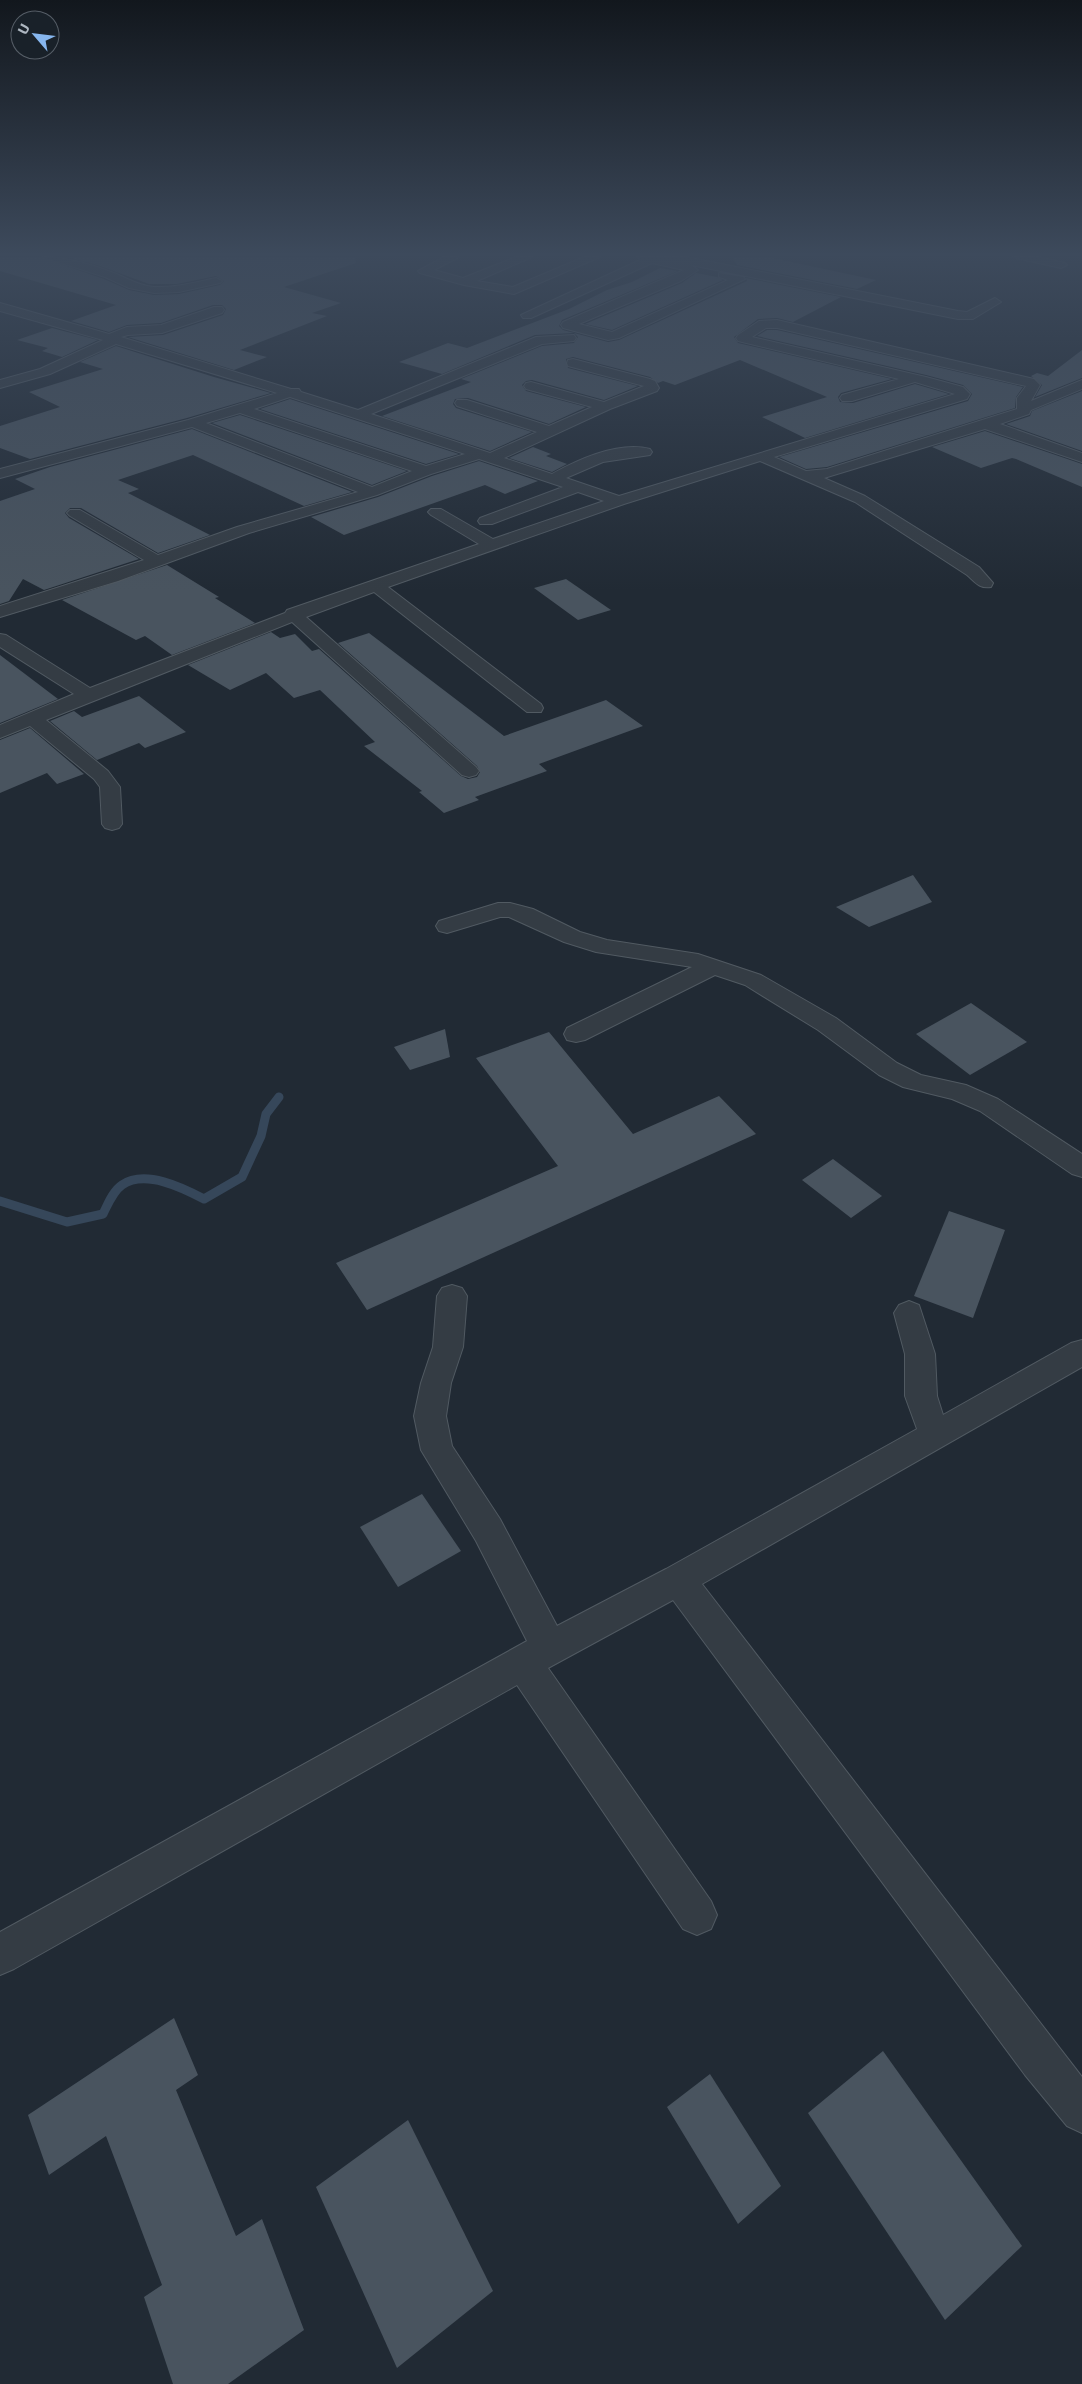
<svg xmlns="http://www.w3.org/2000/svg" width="1082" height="2384" font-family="'Exo 2',sans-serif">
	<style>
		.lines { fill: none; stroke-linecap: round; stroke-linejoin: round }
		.stream { stroke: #36475a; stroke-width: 9 }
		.building { fill: #49545f }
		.minor-casing { stroke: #515a62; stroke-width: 2 }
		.minor { fill: #343c44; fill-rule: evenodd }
	</style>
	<rect width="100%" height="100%" fill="#212a34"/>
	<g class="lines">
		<!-- stream -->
		<path class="stream" d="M 0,1201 L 67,1222 L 103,1214 C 108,1204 113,1191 122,1185 C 145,1169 183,1188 204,1199 L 242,1177 L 261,1136 L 266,1114 L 279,1097"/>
	</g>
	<!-- building -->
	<g class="building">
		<polygon points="0,257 40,257 104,279 129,290 154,295 179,294 220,285 224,281 216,276 177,284 149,284 97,265 67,257 355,257 356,263 284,287 341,303 312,313 327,316 240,350 267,357 234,370 128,337 163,335 223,315 226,309 222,305 213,305 161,323 127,325 109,332 71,321 116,305 0,271"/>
		<polygon points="732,257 768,257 876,280 857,289 737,265"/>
		<polygon points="660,268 678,271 562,320 559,326 563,330 608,342 619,340 747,281 746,278 841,297 793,322 777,318 758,319 734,337 738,343 892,379 841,393 838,397 840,402 853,403 915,384 949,394 805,438 762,417 827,397 740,360 675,385 663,381 658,383 650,377 573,357 566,359 568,368 638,386 604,400 532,380 526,381 522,385 526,391 586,407 549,424 468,398 455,399 453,404 456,408 532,432 490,451 382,416 471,382 461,379 542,346 574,343 578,337 574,333 535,335 442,374 399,362 448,343 467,348 569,309 607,290 632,282"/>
		<polygon points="696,273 717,277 723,280 612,330 585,324 682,283"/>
		<polygon points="52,328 98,340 62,357 42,351 48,348 17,340"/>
		<polygon points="767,330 777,330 1023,387 1016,397 1015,408 827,467 806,469 779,457 968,401 972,394 963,385 926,375 757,336"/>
		<polygon points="116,346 214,377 271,393 187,418 30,459 0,448 0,426 60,407 29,392 103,369 80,362"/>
		<polygon points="1082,350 1082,378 1035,397 1042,385 1031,376 1037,373 1048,376"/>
		<polygon points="1082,391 1082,451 1006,424 1030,416 1032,411"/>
		<polygon points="290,399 459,454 426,464 260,409"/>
		<polygon points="240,415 407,471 372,485 212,423"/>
		<polygon points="192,429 352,492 304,506 193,455 118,480 139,489 128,493 210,535 158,553 81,508 70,508 65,513 69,518 139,559 44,590 23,579 9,601 0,604 0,501 35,489 15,479 50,467"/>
		<polygon points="985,431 1082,464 1082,487 1016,459 1012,458 981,468 932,447"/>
		<polygon points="533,447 551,454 546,456 567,464 552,472 509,458"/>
		<polygon points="479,461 538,481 505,494 485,485 344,535 311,517 378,497 432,476"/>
		<polygon points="167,565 219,597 215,598 255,623 172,655 145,636 136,640 62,600"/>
		<polygon points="566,579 611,610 578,620 534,588"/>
		<polygon points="271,632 280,638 295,634 312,651 319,649 461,776 468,779 477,777 480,772 477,766 338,643 369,633 504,736 606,700 643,726 539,764 547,771 475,797 479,800 444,813 419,792 422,791 364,746 375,742 320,690 294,698 266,673 230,690 188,665"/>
		<polygon points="0,655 58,699 0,723"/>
		<polygon points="139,696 186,732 145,748 139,743 97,760 50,721 74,711 82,717"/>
		<polygon points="30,728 84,774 57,784 47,773 0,793 0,740"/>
		<polygon points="913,875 932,902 869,927 836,907"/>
		<polygon points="971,1003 1027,1042 970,1075 916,1034"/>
		<polygon points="445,1029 450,1057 410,1070 394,1047"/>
		<polygon points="549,1032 633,1134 719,1096 756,1134 367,1310 336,1263 558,1166 476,1058"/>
		<polygon points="833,1159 882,1196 851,1218 802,1180"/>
		<polygon points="949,1211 1005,1230 973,1318 914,1296"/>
		<polygon points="422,1494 461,1551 398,1587 360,1527"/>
		<polygon points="174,2018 198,2075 176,2090 236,2236 262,2219 304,2330 228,2384 173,2384 144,2297 162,2285 106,2136 49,2175 28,2115"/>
		<polygon points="883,2051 1022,2246 945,2320 808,2113"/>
		<polygon points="710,2074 781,2186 738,2224 667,2107"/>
		<polygon points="408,2120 493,2291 397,2368 316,2187"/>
	</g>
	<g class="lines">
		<!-- minor casing -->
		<g class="minor-casing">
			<g id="minor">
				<path d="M 42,257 C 66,257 91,264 114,273 C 127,278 139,286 154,287 C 175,288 196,282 216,278 L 222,281 L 220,283 L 179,292 L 154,293 L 129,288 L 105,277 Z"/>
				<polygon points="444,257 459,257 434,270 463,278 516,257 532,257 477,281 513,287 584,257 600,257 514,294 464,285 420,273 418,271"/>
				<polygon points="637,257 686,257 958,311 967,312 995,298 1001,302 973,319 958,319 691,265 698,270 681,281 579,324 612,332 728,280 719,277 719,273 743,277 745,279 619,338 608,340 563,328 561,325 563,322 684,270 652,263 531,318 523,318 521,315 640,260"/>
				<polygon points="1012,257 1038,257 1065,263 1067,265 1061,268"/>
				<path d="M 0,303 L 109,334 L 127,327 L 161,325 L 214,307 L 222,307 L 224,310 L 222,313 L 162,333 L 128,335 L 121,337 L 291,389 L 299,389 L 301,392 L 358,410 L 536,337 L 574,335 L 576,338 L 574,341 L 542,344 L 371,414 L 490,453 L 537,432 L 457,406 L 455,403 L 457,400 L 467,400 L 549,426 L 592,407 L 526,389 L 524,386 L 526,383 L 531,382 L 604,402 L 644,386 L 568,366 L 567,363 L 568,360 L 573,359 L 650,379 L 655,381 L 659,388 L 657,391 L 610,409 L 504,458 L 552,474 C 579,459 619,441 650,449 L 652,452 L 650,455 L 603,462 L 566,478 L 619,496 L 955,394 L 915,382 L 852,401 L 842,401 L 840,398 L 842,395 L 899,379 L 738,341 L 736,338 L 738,335 L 759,321 L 777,320 L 1034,379 L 1040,385 L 1031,401 L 1082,380 L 1082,389 L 1031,410 L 1029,414 L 1000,424 L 1082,453 L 1082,462 L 985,429 L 824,478 L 865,496 L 979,567 L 993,583 L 991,587 C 979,589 975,582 967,575 L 855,502 L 760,461 L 624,504 L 388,587 L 541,704 L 543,708 L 541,712 L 527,712 L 374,592 L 306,617 L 476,767 L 479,771 L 476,775 L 469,777 L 462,775 L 292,622 L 46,720 L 108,771 L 120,787 L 122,824 L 119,828 L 112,830 L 105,828 L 102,824 L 100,787 L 94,779 L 30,726 L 0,738 L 0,725 L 74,694 L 0,647 L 0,634 L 6,635 L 90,688 L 285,613 L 287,610 L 479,544 L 431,515 L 428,512 L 431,509 L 441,509 L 493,539 L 604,501 L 578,492 L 492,524 L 480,524 L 478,521 L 480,518 L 563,487 L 479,459 L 431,474 L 377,495 L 249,533 L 118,581 L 0,617 L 0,606 L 144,560 L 70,516 L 67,513 L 70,510 L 80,510 L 158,555 L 237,527 L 358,492 L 192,427 L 0,478 L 0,469 L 188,420 L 277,393 L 116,344 L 50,374 L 0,388 L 0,380 L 40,369 L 103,340 L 0,311 ZM 766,328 L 777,328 L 1026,386 L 1017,398 L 1017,409 L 827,469 L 806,471 L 774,457 L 967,399 L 970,394 L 963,387 L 926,377 L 752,337 ZM 290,397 L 465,454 L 426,466 L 254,409 ZM 240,413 L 412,471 L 372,487 L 206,423 Z"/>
				<polygon points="498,903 510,903 533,909 580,932 607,940 698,954 761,975 836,1018 897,1063 921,1075 966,1085 998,1099 1082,1154 1082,1177 1072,1174 980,1111 952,1099 903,1087 879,1075 818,1030 745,985 715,975 585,1040 576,1042 567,1040 564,1034 567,1028 692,967 596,952 564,942 509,917 500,917 447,933 439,931 436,926 439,921"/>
				<polygon points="452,1285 462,1288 467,1296 463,1347 451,1383 446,1416 452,1446 500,1519 557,1626 666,1569 917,1429 905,1396 905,1354 894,1313 899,1305 909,1301 919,1305 935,1354 937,1396 943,1415 1071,1343 1082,1340 1082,1367 702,1584 1082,2077 1082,2133 1067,2126 1025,2075 673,1600 548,1668 711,1901 717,1915 711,1929 697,1935 683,1929 517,1685 14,1969 0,1975 0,1932 527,1641 476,1541 421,1450 414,1416 421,1383 433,1347 437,1296 442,1288"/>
			</g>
		</g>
		<!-- minor -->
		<use href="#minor" class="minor"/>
	</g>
	<!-- sky -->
	<linearGradient id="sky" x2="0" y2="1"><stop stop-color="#12171d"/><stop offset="0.43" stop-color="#3d4a5c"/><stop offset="1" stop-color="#3d4a5c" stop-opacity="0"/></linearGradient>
	<rect width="1082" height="591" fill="url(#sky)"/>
	<!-- north arrow -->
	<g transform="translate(35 35) rotate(298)"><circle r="24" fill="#192129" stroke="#555d66"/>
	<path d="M0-4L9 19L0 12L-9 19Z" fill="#86b6ee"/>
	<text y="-8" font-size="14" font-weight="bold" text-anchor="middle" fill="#aeb7c1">U</text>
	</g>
</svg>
